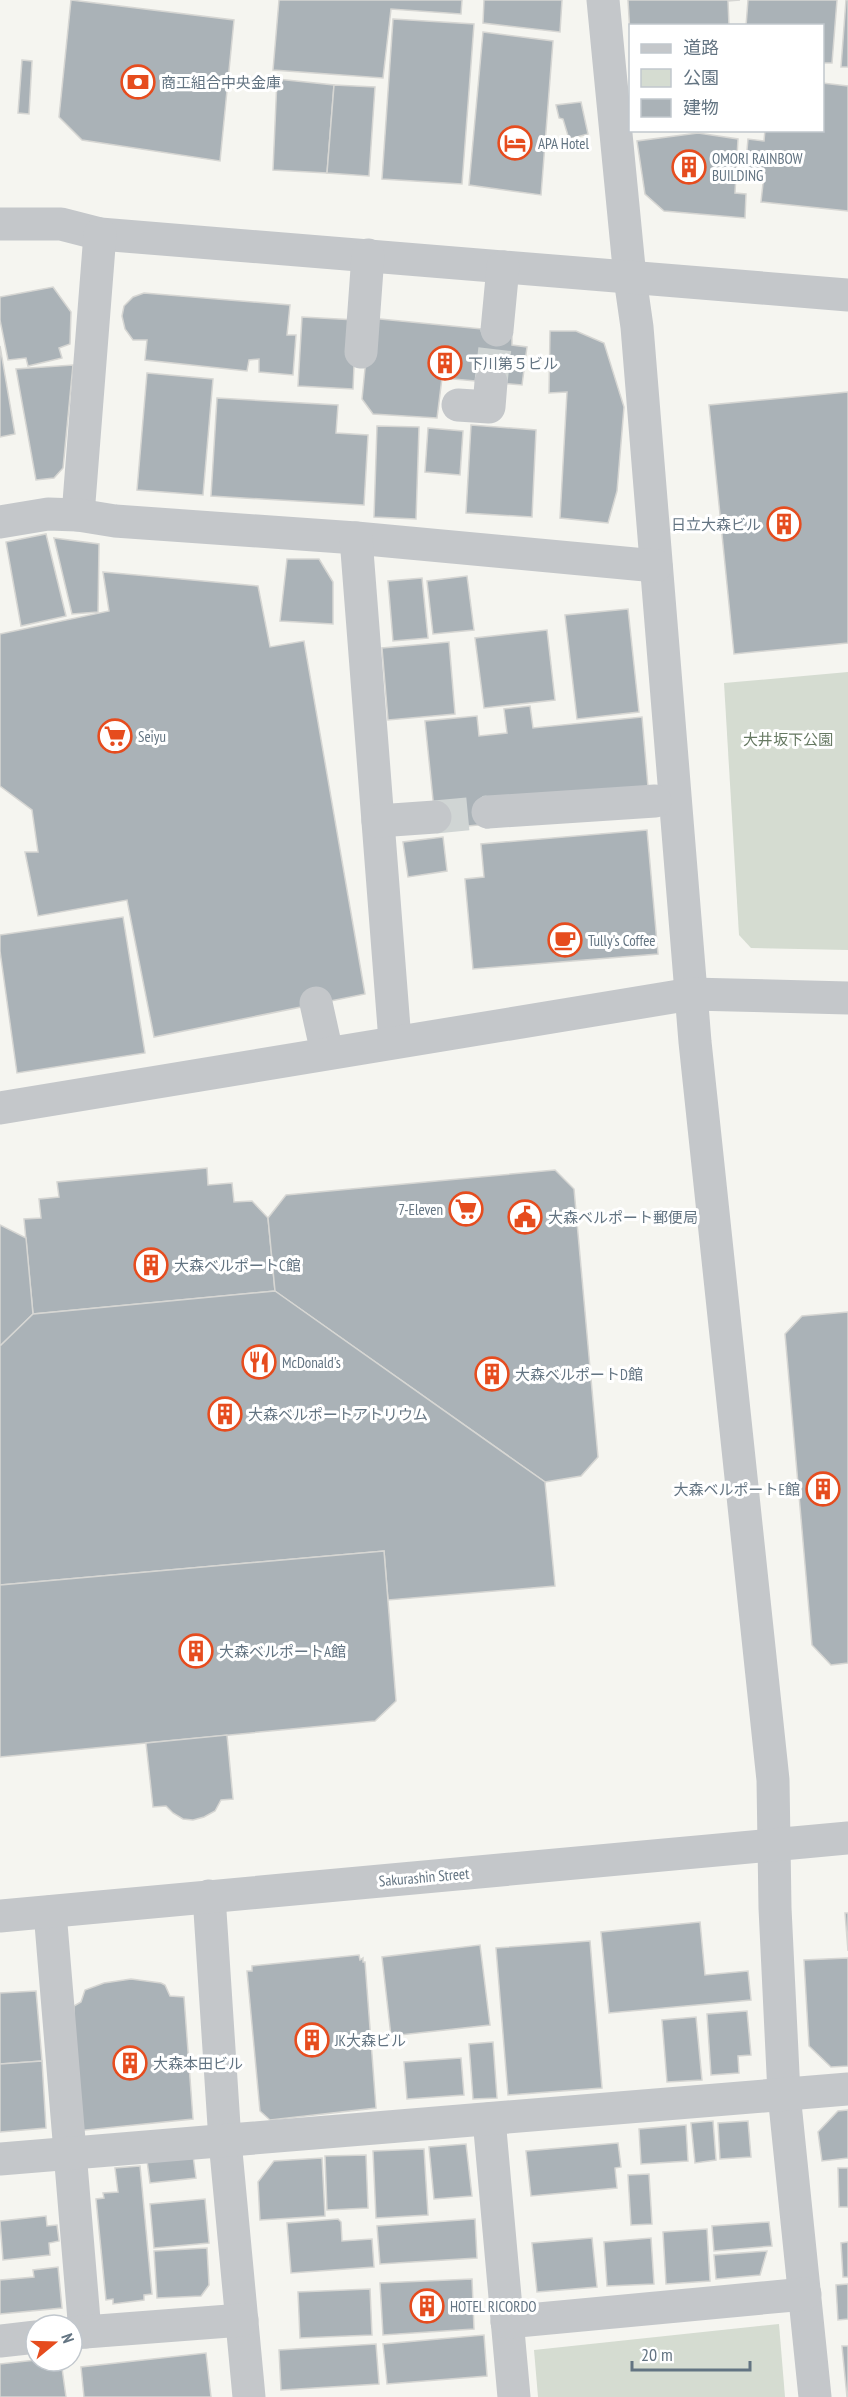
<svg xmlns="http://www.w3.org/2000/svg" width="848" height="2397" font-family="'PT Sans Narrow','Noto Sans JP',sans-serif">
	<style>
		.green { fill: #d5dcd1 }
		.building { fill: #aab2b7; stroke: #d6d6d3; stroke-width: 1.5 }
		.lines { fill: none; stroke-linecap: round; stroke-linejoin: round }
		.minor-tunnel { stroke: #d0d5d4; stroke-width: 33; stroke-dasharray: 33 16; stroke-linecap: butt }
		.minor { stroke: #c4c7ca; stroke-width: 33 }
		.labels { text-anchor: middle; dominant-baseline: central; stroke-width: 6; stroke-linejoin: round; paint-order: stroke }
		.poi-label { font-size: 15px; fill: #637482; stroke: #fff; text-anchor: start }
		.park-label { font-size: 15px; fill: #667962; stroke: #fff }
		.street-label { font-size: 15px; fill: #637482; stroke: #fff }
	</style>
	<rect width="100%" height="100%" fill="#f5f5f0"/>
	<!-- green -->
	<g class="green">
		<polygon points="848,672 848,950 751,948 739,935 724,683"/>
		<polygon points="779,2324 785,2397 538,2397 534,2350"/>
	</g>
	<!-- building -->
	<g class="building">
		<polygon points="71,0 234,20 220,161 82,140 59,117"/>
		<polygon points="279,0 462,0 461,14 391,9 383,78 273,70"/>
		<polygon points="484,0 562,0 560,32 483,23"/>
		<polygon points="628,0 740,0 728,1 729,26 630,26 630,34"/>
		<polygon points="748,0 837,0 832,63 822,63 822,26 746,26"/>
		<polygon points="846,0 848,0 848,67 841,67"/>
		<polygon points="393,19 474,24 462,184 382,179"/>
		<polygon points="483,32 553,41 541,195 469,185"/>
		<polygon points="22,60 32,61 29,114 18,113"/>
		<polygon points="277,79 334,85 327,173 273,170"/>
		<polygon points="822,83 848,86 848,211 761,202 764,174 745,172 748,139 764,141 765,130 822,130"/>
		<polygon points="334,85 375,87 369,176 327,173"/>
		<polygon points="581,102 588,134 569,139 563,119 559,118 556,105"/>
		<polygon points="698,133 738,139 735,193 746,194 745,218 664,211 645,194 637,141"/>
		<polygon points="53,287 71,312 70,344 59,348 62,358 28,366 26,358 8,360 0,320 0,297"/>
		<polygon points="144,293 290,305 287,335 296,335 293,375 259,372 259,359 249,360 247,371 145,360 147,340 133,340 125,329 122,316 124,306 133,297"/>
		<polygon points="302,317 356,320 353,389 298,386"/>
		<polygon points="370,318 512,332 512,345 527,347 522,385 442,378 437,418 373,414 362,399"/>
		<polygon points="550,331 576,331 604,343 624,407 617,491 608,523 560,518 567,392 549,393"/>
		<polygon points="0,346 15,434 0,437"/>
		<polygon points="73,365 63,468 54,478 36,480 16,369"/>
		<polygon points="147,373 213,379 203,495 137,490"/>
		<polygon points="848,392 848,643 734,654 709,405"/>
		<polygon points="217,398 338,405 336,433 368,435 364,505 211,496"/>
		<polygon points="471,425 536,430 532,517 466,513"/>
		<polygon points="377,426 419,427 416,519 374,517"/>
		<polygon points="428,428 463,431 460,475 425,472"/>
		<polygon points="46,534 66,616 21,626 6,542"/>
		<polygon points="54,538 99,544 98,612 72,614"/>
		<polygon points="287,559 319,559 333,582 333,624 280,621"/>
		<polygon points="103,572 258,586 270,647 304,641 365,994 154,1037 127,900 38,916 25,852 38,852 32,810 0,786 0,634 109,611"/>
		<polygon points="467,576 474,630 433,634 427,581"/>
		<polygon points="422,578 428,638 393,641 388,581"/>
		<polygon points="628,609 639,712 577,719 565,615"/>
		<polygon points="547,630 555,700 484,708 475,638"/>
		<polygon points="449,642 455,714 388,720 382,648"/>
		<polygon points="530,706 533,728 642,717 648,787 489,824 436,829 425,721 477,716 479,736 507,733 504,709"/>
		<polygon points="647,830 658,954 473,969 465,879 484,877 481,844"/>
		<polygon points="443,837 447,871 408,877 403,842"/>
		<polygon points="123,917 145,1053 17,1073 0,951 0,935"/>
		<polygon points="207,1168 208,1185 232,1183 234,1202 252,1201 268,1218 275,1291 33,1314 24,1219 41,1218 39,1199 59,1197 57,1182"/>
		<polygon points="555,1170 574,1189 598,1457 581,1476 545,1482 275,1291 268,1218 286,1195"/>
		<polygon points="0,1225 26,1238 33,1314 0,1346"/>
		<polygon points="275,1291 545,1482 555,1586 388,1600 384,1551 0,1585 0,1346 33,1314"/>
		<polygon points="848,1312 848,1663 831,1665 812,1645 785,1334 802,1316"/>
		<polygon points="384,1551 396,1701 375,1721 0,1757 0,1585"/>
		<polygon points="227,1735 233,1799 221,1800 215,1811 204,1817 193,1820 183,1819 173,1813 166,1806 153,1807 146,1743"/>
		<polygon points="845,1913 848,1913 848,1951"/>
		<polygon points="700,1922 705,1975 748,1971 751,2000 609,2013 601,1932"/>
		<polygon points="590,1941 602,2088 508,2095 496,1948"/>
		<polygon points="480,1945 490,2025 391,2036 382,1957"/>
		<polygon points="359,1955 360,1960 363,1958 363,1962 365,1962 376,2108 270,2120 260,2111 247,1971 252,1971 252,1966"/>
		<polygon points="848,1958 848,2066 831,2067 809,2046 804,1960"/>
		<polygon points="131,1979 161,1983 165,1985 170,1996 184,1997 193,2119 76,2131 74,2006 81,2002 85,1990 104,1983"/>
		<polygon points="36,1991 42,2061 0,2064 0,1993"/>
		<polygon points="747,2011 751,2055 738,2056 739,2073 711,2075 707,2014"/>
		<polygon points="696,2017 702,2080 667,2082 662,2020"/>
		<polygon points="493,2042 497,2098 473,2099 469,2044"/>
		<polygon points="461,2058 464,2095 407,2099 404,2062"/>
		<polygon points="42,2061 46,2128 0,2132 0,2064"/>
		<polygon points="848,2110 848,2158 822,2161 818,2132 838,2111"/>
		<polygon points="713,2121 716,2160 695,2163 691,2123"/>
		<polygon points="748,2121 751,2157 720,2159 718,2123"/>
		<polygon points="686,2125 688,2161 641,2164 639,2129"/>
		<polygon points="618,2143 621,2167 615,2168 617,2188 531,2196 526,2151"/>
		<polygon points="466,2144 472,2196 434,2199 429,2147"/>
		<polygon points="192,2148 196,2178 150,2183 146,2153"/>
		<polygon points="424,2149 428,2215 376,2218 373,2151"/>
		<polygon points="366,2155 368,2208 327,2210 325,2156"/>
		<polygon points="322,2158 325,2216 260,2220 258,2182 274,2161"/>
		<polygon points="140,2166 152,2294 144,2295 144,2300 113,2304 113,2299 106,2300 96,2199 104,2198 103,2193 118,2192 115,2168"/>
		<polygon points="838,2168 848,2168 848,2207 839,2207"/>
		<polygon points="649,2174 652,2224 631,2225 628,2175"/>
		<polygon points="205,2199 209,2243 154,2248 150,2204"/>
		<polygon points="46,2216 47,2226 57,2225 59,2241 49,2243 50,2255 3,2260 0,2221"/>
		<polygon points="338,2219 341,2222 342,2241 372,2239 374,2267 291,2273 287,2223"/>
		<polygon points="475,2219 477,2258 380,2264 377,2226"/>
		<polygon points="769,2222 772,2246 714,2251 712,2226"/>
		<polygon points="707,2229 710,2281 666,2284 663,2232"/>
		<polygon points="592,2238 597,2287 537,2292 532,2243"/>
		<polygon points="651,2238 654,2284 607,2286 604,2242"/>
		<polygon points="848,2242 848,2277 843,2277 841,2243"/>
		<polygon points="207,2248 209,2285 201,2296 157,2298 154,2251"/>
		<polygon points="767,2251 760,2275 716,2279 714,2255"/>
		<polygon points="58,2267 62,2308 0,2314 0,2280 34,2277 33,2270"/>
		<polygon points="472,2279 474,2329 383,2335 380,2283"/>
		<polygon points="848,2284 848,2319 838,2320 836,2285"/>
		<polygon points="370,2289 372,2335 300,2338 298,2292"/>
		<polygon points="484,2335 487,2376 387,2384 383,2344"/>
		<polygon points="376,2344 379,2384 281,2390 279,2350"/>
		<polygon points="842,2346 848,2346 848,2397 847,2397"/>
		<polygon points="206,2353 211,2397 84,2397 81,2367"/>
		<polygon points="36,2360 61,2361 66,2397 0,2397 0,2364"/>
	</g>
	<g class="lines">
		<!-- minor-tunnel -->
		<g class="minor-tunnel">
			<polyline points="491,382 497,330"/>
			<polyline points="435,817 488,812"/>
		</g>
		<!-- minor -->
		<g class="minor">
			<polyline points="603,0 630,278 637,327 695,1042 773,1780 775,1908 784,2094 815,2397"/>
			<polyline points="0,224 61,224 100,234 848,295"/>
			<polyline points="497,330 503,267"/>
			<polyline points="361,352 368,255"/>
			<polyline points="458,405 489,407 491,382"/>
			<polyline points="78,515 100,234"/>
			<polyline points="0,522 48,514 78,515 115,521 356,538 656,566"/>
			<polyline points="356,538 395,1041"/>
			<polyline points="488,812 655,801"/>
			<polyline points="378,821 435,817"/>
			<polyline points="316,1003 327,1053"/>
			<polyline points="0,1108 691,994 848,998"/>
			<polyline points="209,1896 225,2141 249,2397"/>
			<polyline points="50,1912 85,2332"/>
			<polyline points="0,1916 848,1838"/>
			<polyline points="489,2119 514,2397"/>
			<polyline points="0,2159 848,2089"/>
			<polyline points="507,2322 805,2294"/>
			<polyline points="72,2333 242,2320"/>
			<polyline points="0,2341 36,2337"/>
		</g>
	</g>
	<!-- icons -->
	<defs>
		<g id="bank-ring" transform="scale(1.725)"><circle r="9.5" fill="#fff" stroke="#e64c1e" stroke-width="1.5"/><path d="M-6-4H6V4H-6ZM0-2.3a2.3 2.3 0 1 0 0 4.6a2.3 2.3 0 1 0 0-4.6Z" fill="#e64c1e"/></g>
		<g id="hotel-ring" transform="scale(1.725)"><circle r="9.5" fill="#fff" stroke="#e64c1e" stroke-width="1.5"/><path d="M-6-4.5h1.5V1H6V5H4.5V3h-9V5H-6ZM-4 0a1.8 1.8 0 1 1 3.6 0ZM.5 0V-2.5h3Q6-2.5 6 0Z" fill="#e64c1e"/></g>
		<g id="building-ring" transform="scale(1.725)"><circle r="9.5" fill="#fff" stroke="#e64c1e" stroke-width="1.5"/><path d="M-4-6H4V6H1V3H-1V6H-4ZM-2.5-4.3h1.7v1.8h-1.7ZM.8-4.3h1.7v1.8H.8ZM-2.5-1h1.7V.8h-1.7ZM.8-1h1.7V.8H.8Z" fill="#e64c1e"/></g>
		<g id="supermarket-ring" transform="scale(1.725)"><circle r="9.5" fill="#fff" stroke="#e64c1e" stroke-width="1.5"/><path d="M-6-5.5h2.5l.6 2H6L4.5 2H-2.5L-4.4-4H-6ZM-1.5 3.2a1.3 1.3 0 1 0 .1 0ZM3 3.2a1.3 1.3 0 1 0 .1 0Z" fill="#e64c1e"/></g>
		<g id="cafe-ring" transform="scale(1.725)"><circle r="9.5" fill="#fff" stroke="#e64c1e" stroke-width="1.5"/><path d="M-5.5-4.5H6V0H3Q3 3.5 0 3.5H-2.5Q-5.5 3.5-5.5 0ZM3-3.2v2h1.7v-2ZM-6 4.5H4V6H-6Z" fill="#e64c1e"/></g>
		<g id="civic-ring" transform="scale(1.725)"><circle r="9.5" fill="#fff" stroke="#e64c1e" stroke-width="1.5"/><path d="M-.6-6.5H3V-4.5H.6V-3L4-1V1h2V6H-6V1h2V-1L-.6-3ZM-1.2 2.5V6h2.4V2.5Z" fill="#e64c1e"/></g>
		<g id="restaurant-ring" transform="scale(1.725)"><circle r="9.5" fill="#fff" stroke="#e64c1e" stroke-width="1.5"/><path d="M-5-6h1v4h1v-4h1v4h1v-4h1v5L-1.5 .5V6h-2V.5L-5-1ZM5-6V6H3V1.5H1.5Q1.5-4 5-6Z" fill="#e64c1e"/></g>
	</defs>
	<g fill-rule="evenodd">
		<use href="#bank-ring" x="138" y="82"/>
		<use href="#hotel-ring" x="515" y="143"/>
		<use href="#building-ring" x="689" y="167"/>
		<use href="#building-ring" x="445" y="363"/>
		<use href="#building-ring" x="784" y="524"/>
		<use href="#supermarket-ring" x="115" y="736"/>
		<use href="#cafe-ring" x="565" y="940"/>
		<use href="#supermarket-ring" x="466" y="1209"/>
		<use href="#civic-ring" x="525" y="1217"/>
		<use href="#building-ring" x="151" y="1265"/>
		<use href="#restaurant-ring" x="259" y="1362"/>
		<use href="#building-ring" x="492" y="1374"/>
		<use href="#building-ring" x="225" y="1414"/>
		<use href="#building-ring" x="823" y="1489"/>
		<use href="#building-ring" x="196" y="1651"/>
		<use href="#building-ring" x="312" y="2040"/>
		<use href="#building-ring" x="130" y="2063"/>
		<use href="#building-ring" x="427" y="2306"/>
	</g>
	<g class="labels">
		<!-- poi labels -->
		<g class="poi-label">
			<text x="161" y="82">商工組合中央金庫</text>
			<text x="538" y="143">APA Hotel</text>
			<text x="712" y="158">OMORI RAINBOW<tspan x="712" dy="17">BUILDING</tspan></text>
			<text x="468" y="363">下川第５ビル</text>
			<text x="761" y="524" text-anchor="end">日立大森ビル</text>
			<text x="138" y="736">Seiyu</text>
			<text x="588" y="940">Tully's Coffee</text>
			<text x="443" y="1209" text-anchor="end">7-Eleven</text>
			<text x="548" y="1217">大森ベルポート郵便局</text>
			<text x="174" y="1265">大森ベルポートC館</text>
			<text x="282" y="1362">McDonald's</text>
			<text x="515" y="1374">大森ベルポートD館</text>
			<text x="248" y="1414">大森ベルポートアトリウム</text>
			<text x="800" y="1489" text-anchor="end">大森ベルポートE館</text>
			<text x="219" y="1651">大森ベルポートA館</text>
			<text x="335" y="2040">JK大森ビル</text>
			<text x="153" y="2063">大森本田ビル</text>
			<text x="450" y="2306">HOTEL RICORDO</text>
		</g>
		<!-- park labels -->
		<g class="park-label">
			<text x="788" y="739">大井坂下公園</text>
		</g>
		<!-- street labels -->
		<g class="street-label">
			<text transform="translate(424 1877) rotate(-5)">Sakurashin Street</text>
		</g>
	</g>
	<!-- legend -->
	<rect x="629" y="24" width="195" height="108" fill="#ffffff" stroke="#c1c7cd" stroke-width="1.5"/>
	<rect x="641" y="44" width="30" height="9" fill="#c4c7ca" stroke="#c1c7cd" stroke-width="1.5"/>
	<text x="683" y="54" font-size="18" fill="#637482">道路</text>
	<rect x="641" y="69" width="30" height="18" fill="#d5dcd1" stroke="#c1c7cd" stroke-width="1.5"/>
	<text x="683" y="84" font-size="18" fill="#637482">公園</text>
	<rect x="641" y="99" width="30" height="18" fill="#aab2b7" stroke="#c1c7cd" stroke-width="1.5"/>
	<text x="683" y="114" font-size="18" fill="#637482">建物</text>
	<!-- north arrow -->
	<g transform="translate(54 2343) rotate(71)"><circle r="28" fill="#ffffff" stroke="#c1c7cd" stroke-width="1.5"/>
	<path d="M0-4.5L10 22L0 15L-10 22Z" fill="#e64c1e"/>
	<text y="-9" font-size="16" font-weight="bold" text-anchor="middle" fill="#637482">N</text>
	</g>
	<!-- scale -->
	<path d="M632 2361v9h118v-9" fill="none" stroke="#637482" stroke-width="3"/>
	<text x="641" y="2361" font-size="18" fill="#637482" stroke="#ffffff" stroke-width="4.5" paint-order="stroke">20 m</text>
</svg>
